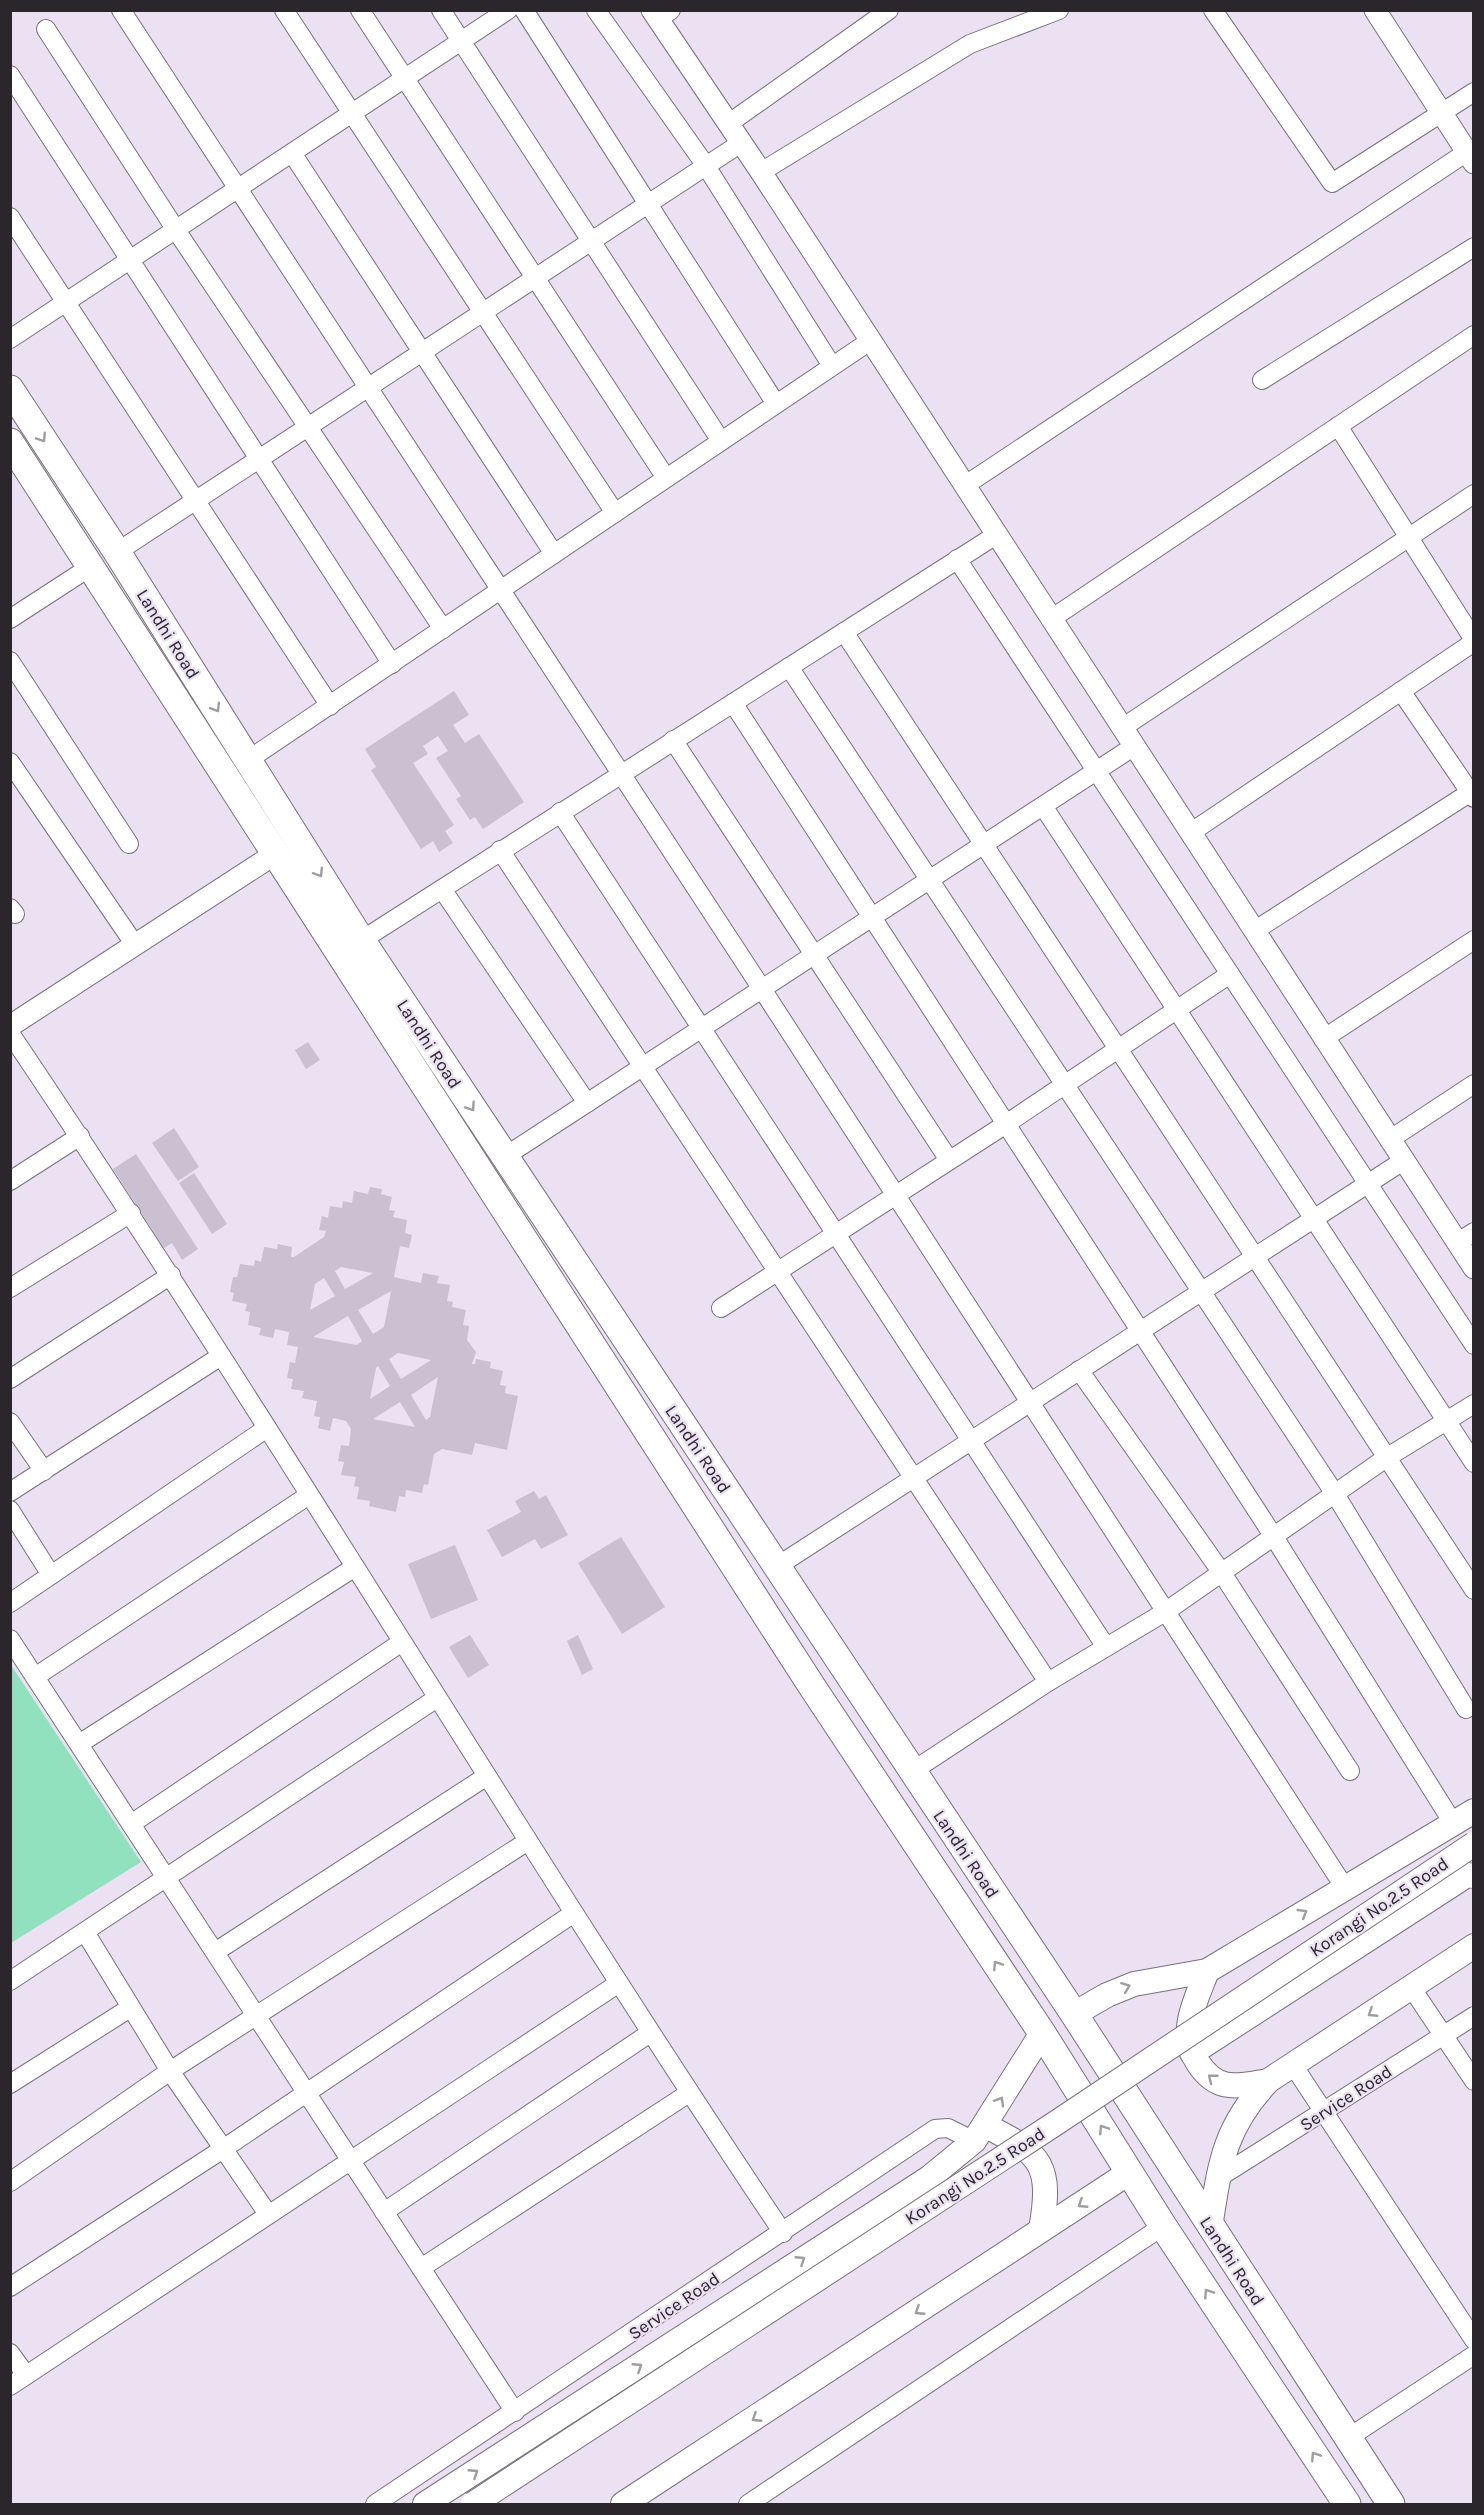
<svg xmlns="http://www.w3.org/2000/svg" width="1484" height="2515" font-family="Karla,sans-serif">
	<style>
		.green { fill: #91e1be }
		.building { fill: #cbc0d1; fill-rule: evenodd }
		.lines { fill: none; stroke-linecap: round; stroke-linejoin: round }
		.minor-casing { stroke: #7a707f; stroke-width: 20 }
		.tertiary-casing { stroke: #7a707f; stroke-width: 23 }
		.secondary-casing { stroke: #7a707f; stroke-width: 26 }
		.primary-casing { stroke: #7a707f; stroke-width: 29 }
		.minor { stroke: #fff; stroke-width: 18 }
		.tertiary { stroke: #fff; stroke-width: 21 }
		.secondary { stroke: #fff; stroke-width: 24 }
		.primary { stroke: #fff; stroke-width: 27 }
		.secondary-bridge-casing { stroke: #7a707f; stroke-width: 26; stroke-linecap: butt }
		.secondary-bridge { stroke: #fff; stroke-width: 24 }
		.oneway { stroke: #9f9da0 }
		.labels { text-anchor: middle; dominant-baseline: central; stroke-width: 4.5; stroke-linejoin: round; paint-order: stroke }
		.street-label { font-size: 18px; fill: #2a262c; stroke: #ece1f2 }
	</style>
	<rect width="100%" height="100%" fill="#ece1f2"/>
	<!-- green -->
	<polygon class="green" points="11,1665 141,1862 11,1943 10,1943"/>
	<!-- building -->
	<g class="building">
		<polygon points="454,691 469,715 453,725 465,743 479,734 524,802 483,829 475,817 470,820 456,799 461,796 436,758 448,751 438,736 423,746 428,754 413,763 454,825 445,831 453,843 439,852 433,841 421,849 371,770 376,767 365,749"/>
		<polygon points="308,1042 320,1060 306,1069 295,1050"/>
		<polygon points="174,1128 199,1167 178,1181 152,1143"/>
		<polygon points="136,1154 198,1249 182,1260 172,1243 164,1248 113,1169"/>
		<polygon points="194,1173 227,1224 212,1234 179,1183"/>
		<path d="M 370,1187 L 382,1189 L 381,1194 L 392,1197 L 389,1210 L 395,1211 L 393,1217 L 407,1220 L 405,1233 L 412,1235 L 409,1248 L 400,1246 L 394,1277 L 421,1283 L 423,1273 L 439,1276 L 437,1283 L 450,1285 L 447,1301 L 453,1302 L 452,1307 L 466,1310 L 463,1325 L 469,1326 L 467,1340 L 476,1352 L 472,1364 L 475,1364 L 476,1359 L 491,1362 L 490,1368 L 503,1371 L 500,1385 L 506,1386 L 505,1393 L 518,1396 L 507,1450 L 475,1443 L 472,1455 L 442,1449 L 434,1454 L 428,1485 L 424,1484 L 422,1493 L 406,1490 L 405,1497 L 399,1496 L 396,1512 L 369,1506 L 370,1501 L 357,1499 L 359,1487 L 354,1486 L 356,1477 L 341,1475 L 344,1462 L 338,1461 L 341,1445 L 349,1446 L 351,1429 L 346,1421 L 333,1418 L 330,1431 L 318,1428 L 320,1417 L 314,1416 L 317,1401 L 302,1398 L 304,1391 L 291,1389 L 293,1379 L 287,1378 L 290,1362 L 295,1363 L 298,1347 L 287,1345 L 289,1332 L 275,1329 L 273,1338 L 259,1335 L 261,1328 L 248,1325 L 250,1312 L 245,1311 L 247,1304 L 232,1301 L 234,1293 L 230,1292 L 233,1277 L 237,1277 L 240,1264 L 254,1266 L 255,1260 L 261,1262 L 264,1247 L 277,1249 L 278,1244 L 292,1247 L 291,1257 L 294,1257 L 324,1237 L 326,1231 L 319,1230 L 322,1216 L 328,1218 L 330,1206 L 342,1208 L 343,1201 L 352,1203 L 354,1191 L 368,1194 ZM 341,1267 L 373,1273 L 345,1289 L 335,1271 ZM 324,1278 L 335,1296 L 310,1310 L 315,1284 ZM 391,1291 L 384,1327 L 373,1334 L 358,1310 ZM 348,1316 L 362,1341 L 357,1345 L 313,1337 ZM 398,1353 L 431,1360 L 401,1379 L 389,1359 ZM 378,1366 L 390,1386 L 370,1399 L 376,1368 ZM 438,1377 L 430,1417 L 426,1420 L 411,1395 ZM 400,1402 L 415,1427 L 373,1419 Z"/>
		<polygon points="534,1491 539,1499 546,1495 568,1535 541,1549 535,1539 502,1557 487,1530 521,1512 515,1501"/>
		<polygon points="621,1537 665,1607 622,1634 578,1563"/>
		<polygon points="455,1545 478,1600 431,1619 408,1564"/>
		<polygon points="470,1635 489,1665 468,1678 449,1647"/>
		<polygon points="578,1635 593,1669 582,1675 567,1641"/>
	</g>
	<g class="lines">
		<!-- minor casing -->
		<g class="minor-casing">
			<g id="minor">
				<polyline points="121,10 762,989 1345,1888"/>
				<polyline points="284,10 615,513"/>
				<polyline points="360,10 666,478"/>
				<polyline points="441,10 721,441"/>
				<polyline points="524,10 776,404"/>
				<polyline points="596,10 706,166 832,366"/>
				<polyline points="1213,10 1332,183 1474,92"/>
				<polyline points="658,19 671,10"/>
				<polyline points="46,29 176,230 443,629"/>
				<polyline points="10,75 392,664"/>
				<polyline points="728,124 889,10"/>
				<polyline points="292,153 554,554"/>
				<polyline points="761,172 970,44 1059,10"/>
				<polyline points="10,217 330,706"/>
				<polyline points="10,339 508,10"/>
				<polyline points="1262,380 1474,247"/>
				<polyline points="1338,426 1474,640"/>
				<polyline points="964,486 1467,152"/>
				<polyline points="117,552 741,143"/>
				<polyline points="957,559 1474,1345"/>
				<polyline points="10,619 90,567"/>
				<polyline points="1051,619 1474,335"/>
				<polyline points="844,632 1474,1590"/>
				<polyline points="10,661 129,844"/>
				<polyline points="789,667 1335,1494 1466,1709"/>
				<polyline points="1401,691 1474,798"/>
				<polyline points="733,703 1274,1537 1453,1823"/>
				<polyline points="1122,728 1474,494"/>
				<polyline points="673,740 949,1160"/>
				<polyline points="248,760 870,341"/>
				<polyline points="10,762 135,945"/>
				<polyline points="1043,806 1474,1463"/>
				<polyline points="560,812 1106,1647"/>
				<polyline points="1190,833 1474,642"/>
				<polyline points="500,850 1048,1682 911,1772"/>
				<polyline points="442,889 587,1103"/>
				<polyline points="10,908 15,914"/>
				<polyline points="1254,931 1474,790"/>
				<polyline points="362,940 996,535"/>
				<path d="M 10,1033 C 276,1428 518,1838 783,2233"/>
				<polyline points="1323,1039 1474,940"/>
				<polyline points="1389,1140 1474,1084"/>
				<polyline points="504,1157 1133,747"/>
				<polyline points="10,1181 80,1136"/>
				<polyline points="1457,1243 1474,1232"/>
				<polyline points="10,1288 131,1213"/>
				<polyline points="721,1308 1006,1124 1230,974"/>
				<polyline points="1079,1370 1222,1573 1350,1771"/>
				<polyline points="10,1379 171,1275"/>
				<polyline points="10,1422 44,1471"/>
				<polyline points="10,1492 221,1356"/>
				<polyline points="10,1510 51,1575"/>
				<polyline points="776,1567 1403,1161"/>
				<polyline points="10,1603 267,1428"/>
				<polyline points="10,1639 515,2412"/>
				<polyline points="35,1677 309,1495"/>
				<polyline points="1048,1682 1165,1612 1386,1458 1474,1404"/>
				<polyline points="79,1744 355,1567"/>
				<polyline points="131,1824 402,1642"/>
				<polyline points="85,1932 170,2071 268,2214"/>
				<polyline points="215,1952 487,1776"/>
				<polyline points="10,1981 437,1698"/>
				<polyline points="1411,1987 1474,2081"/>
				<polyline points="1293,2065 1474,2340"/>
				<polyline points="10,2084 130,2008"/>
				<polyline points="1218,2178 1474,2016"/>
				<polyline points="10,2182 170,2071 528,1841"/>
				<polyline points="384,2212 650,2033"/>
				<polyline points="421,2268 689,2093"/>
				<polyline points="10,2287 223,2149 574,1913"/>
				<polyline points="10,2353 26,2375"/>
				<polyline points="10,2386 619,1983"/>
				<polyline points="1348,2438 1474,2355"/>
				<polyline points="375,2504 935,2129 948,2128 974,2141"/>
				<polyline points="748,2504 1163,2226"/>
			</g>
		</g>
		<!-- tertiary casing -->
		<g class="tertiary-casing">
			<g id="tertiary">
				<polyline points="652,10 761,172 1474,1268"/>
				<polyline points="1375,10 1474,163"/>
				<polyline points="10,1026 275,854"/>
			</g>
		</g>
		<!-- secondary casing -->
		<g class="secondary-casing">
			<g id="secondary">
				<path d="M 1207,1971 C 1195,2002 1178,2033 1198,2063 C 1218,2093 1237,2086 1268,2081"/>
				<polyline points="1074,2014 1107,1995 1134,1984 1207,1971 1474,1811"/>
				<polyline points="1192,2053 1467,1875 1474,1876"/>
				<path d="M 986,2126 C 1043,2154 1052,2166 1041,2230"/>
				<path d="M 1210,2227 C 1220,2165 1223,2129 1268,2081 L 1474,1946"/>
				<polyline points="425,2504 929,2178 974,2141 1042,2033"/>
				<polyline points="623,2504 1130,2172"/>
			</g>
		</g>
		<!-- primary casing -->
		<g class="primary-casing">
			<g id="primary">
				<polyline points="10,389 117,552 354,929 1074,2014 1391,2504"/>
				<polyline points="10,442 813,1688 1042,2033 1163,2226 1347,2504"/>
			</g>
		</g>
		<!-- minor -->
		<use href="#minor" class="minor"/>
		<!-- tertiary -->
		<use href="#tertiary" class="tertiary"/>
		<!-- secondary -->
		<use href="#secondary" class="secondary"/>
		<!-- primary -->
		<use href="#primary" class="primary"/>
		<!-- secondary-bridge casing -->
		<g class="secondary-bridge-casing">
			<polyline id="secondary-bridge" points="473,2504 1056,2123 1474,1844"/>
		</g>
		<!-- secondary-bridge -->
		<use href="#secondary-bridge" class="secondary-bridge"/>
	</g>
	<!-- one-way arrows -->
	<defs><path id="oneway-chevron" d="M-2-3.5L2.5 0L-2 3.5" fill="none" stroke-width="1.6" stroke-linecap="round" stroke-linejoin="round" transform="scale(1.5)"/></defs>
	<g class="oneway">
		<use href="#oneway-chevron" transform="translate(42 438) rotate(57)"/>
		<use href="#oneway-chevron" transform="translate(216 708) rotate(58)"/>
		<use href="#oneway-chevron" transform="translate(319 873) rotate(58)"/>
		<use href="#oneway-chevron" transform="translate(471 1107) rotate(56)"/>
		<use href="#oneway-chevron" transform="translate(1303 1913) rotate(-31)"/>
		<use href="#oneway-chevron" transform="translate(997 1965) rotate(-123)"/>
		<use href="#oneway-chevron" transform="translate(1126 1987) rotate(-21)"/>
		<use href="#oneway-chevron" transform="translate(1372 2013) rotate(147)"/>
		<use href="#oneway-chevron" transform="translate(1212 2078) rotate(-142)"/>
		<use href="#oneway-chevron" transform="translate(1000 2101) rotate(-59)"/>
		<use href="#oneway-chevron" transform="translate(1103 2129) rotate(-123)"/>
		<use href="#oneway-chevron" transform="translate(1082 2204) rotate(147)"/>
		<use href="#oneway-chevron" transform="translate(801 2260) rotate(-33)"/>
		<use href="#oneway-chevron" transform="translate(1208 2293) rotate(-123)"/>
		<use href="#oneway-chevron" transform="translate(919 2311) rotate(147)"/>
		<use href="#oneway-chevron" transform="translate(638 2367) rotate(-33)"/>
		<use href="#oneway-chevron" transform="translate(756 2418) rotate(147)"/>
		<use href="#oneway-chevron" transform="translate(1315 2456) rotate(-123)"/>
		<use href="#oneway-chevron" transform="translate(474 2473) rotate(-33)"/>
	</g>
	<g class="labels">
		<!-- street labels -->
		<g class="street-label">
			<text transform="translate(168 634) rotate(58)">Landhi Road</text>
			<text transform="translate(429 1044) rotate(57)">Landhi Road</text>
			<text transform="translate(698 1449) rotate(56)">Landhi Road</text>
			<text transform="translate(966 1854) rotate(56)">Landhi Road</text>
			<text transform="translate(1379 1907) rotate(-34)">Korangi No.2.5 Road</text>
			<text transform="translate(1346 2098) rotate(-33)">Service Road</text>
			<text transform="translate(975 2176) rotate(-33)">Korangi No.2.5 Road</text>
			<text transform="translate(1232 2261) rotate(57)">Landhi Road</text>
			<text transform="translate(674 2306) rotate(-34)">Service Road</text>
		</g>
	</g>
	<!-- border -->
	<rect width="1484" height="2515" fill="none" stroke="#2a262c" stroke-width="24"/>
</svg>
